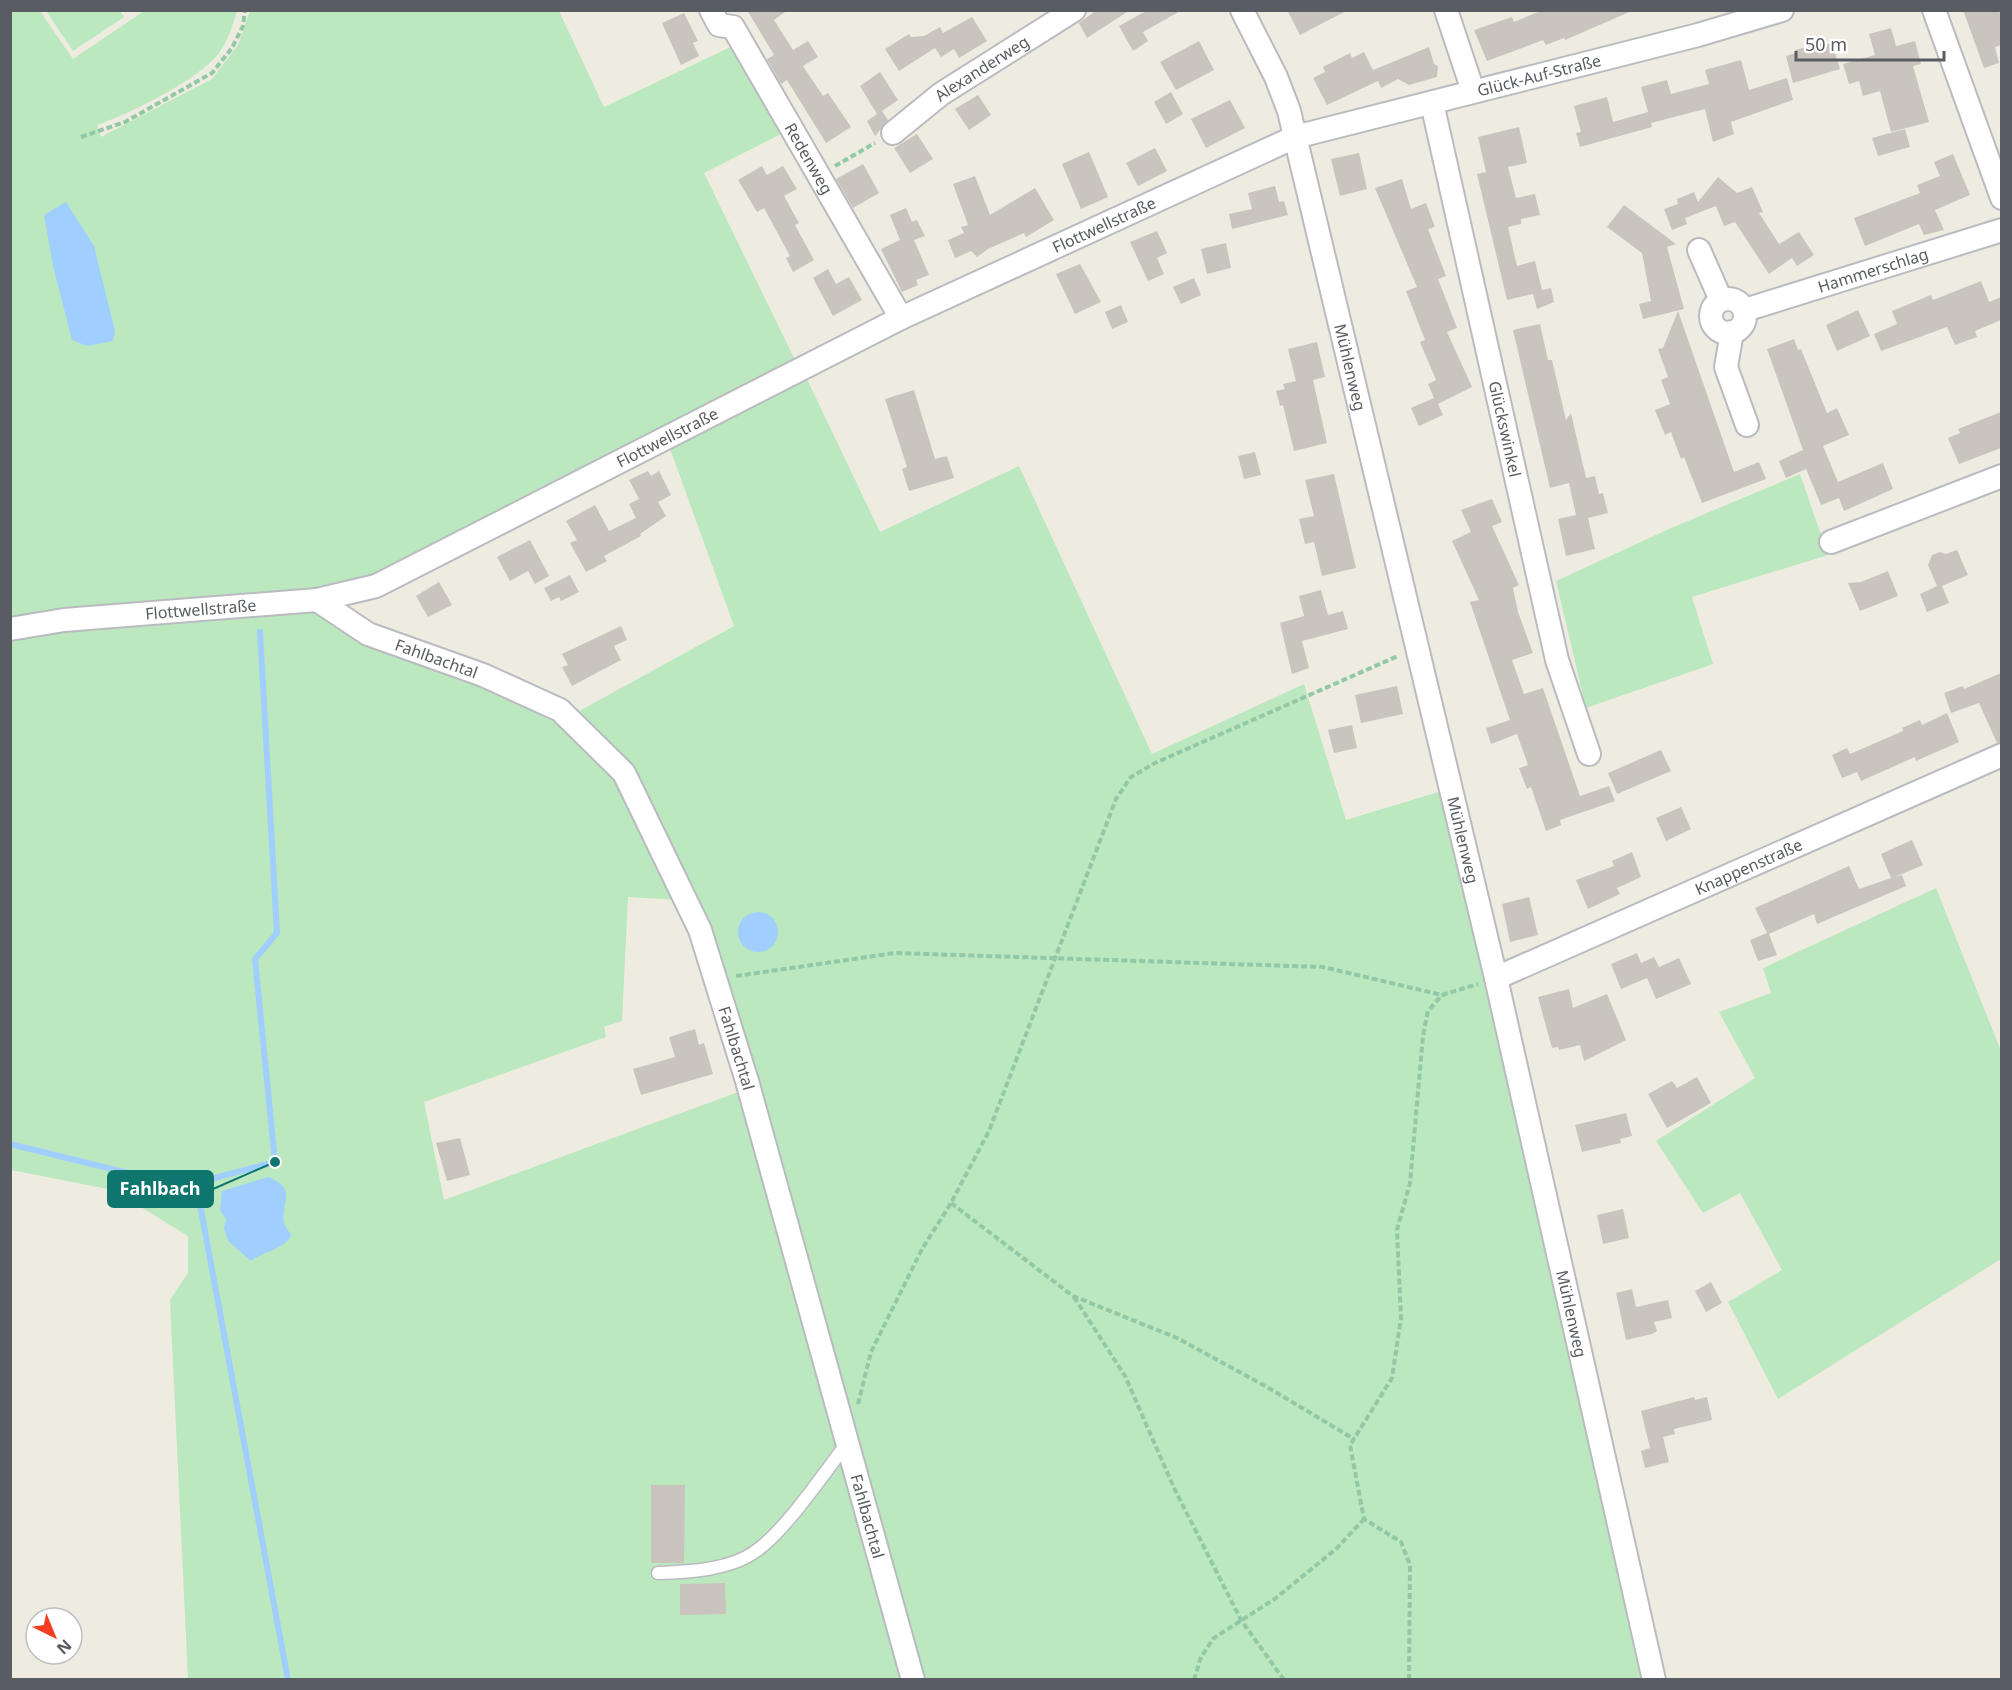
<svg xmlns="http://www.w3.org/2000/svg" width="2012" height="1690" font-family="'Noto Sans',sans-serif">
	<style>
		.green { fill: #bbe8be }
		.water { fill: #a0cfff }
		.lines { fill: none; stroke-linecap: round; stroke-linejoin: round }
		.stream { stroke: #a0cfff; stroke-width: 6 }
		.building { fill: #c9c5be }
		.service-casing { stroke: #b9bbc1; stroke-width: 15 }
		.minor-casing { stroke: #b9bbc1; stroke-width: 26 }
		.path { stroke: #93c8a6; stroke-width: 4; stroke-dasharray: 6 3; stroke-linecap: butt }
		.service { stroke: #fff; stroke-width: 12 }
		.minor { stroke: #fff; stroke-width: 22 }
		.labels { text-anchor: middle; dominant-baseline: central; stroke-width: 4.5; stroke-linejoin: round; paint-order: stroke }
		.street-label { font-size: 16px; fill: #595d63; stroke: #fff }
		.leader { fill: none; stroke: #0f766e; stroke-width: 2 }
		.callout-dot { fill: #0f766e; stroke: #fff; stroke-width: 2 }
		.callout { fill: #0f766e; stroke: #0f766e; stroke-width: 2 }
		.callout-label { font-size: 18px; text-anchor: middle; font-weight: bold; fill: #fff }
	</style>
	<rect width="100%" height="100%" fill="#eeece1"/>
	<!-- green -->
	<g class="green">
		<path d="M 10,11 L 40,11 L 73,59 L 144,11 L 237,11 C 233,25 228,40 219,53 C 200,79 128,115 97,125 L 101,137 L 212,79 L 238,45 L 250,11 L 559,11 L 604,107 L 737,44 L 789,130 L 704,173 L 795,360 L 359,582 L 11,628 Z"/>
		<polygon points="46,11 120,11 124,17 73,51"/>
		<polygon points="805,375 880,532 1019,466 1152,754 1304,684 1346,820 1445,790 1648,1679 922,1679 736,1031 625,768 572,715 734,626 668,443"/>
		<polygon points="1800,474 1828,555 1692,597 1713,664 1586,708 1556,581 1669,529"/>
		<polygon points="313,605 556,715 615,771 680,900 628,897 622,1021 604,1027 606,1037 424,1102 444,1200 741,1091 894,1641 901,1679 188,1679 170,1300 188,1273 188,1236 113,1190 11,1170 11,634"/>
		<polygon points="1936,888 2001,1051 2001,1259 1778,1399 1728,1302 1782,1270 1740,1193 1703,1213 1656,1141 1755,1078 1719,1012 1771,993 1763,968"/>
	</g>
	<!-- water -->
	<g class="water">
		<polygon points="66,202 94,246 115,331 113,341 87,346 72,340 53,266 44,215"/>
		<circle cx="758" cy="932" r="20"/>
		<path d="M 268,1177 C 299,1188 280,1205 284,1223 C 285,1227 290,1232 291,1236 C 283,1250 264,1251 251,1261 L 229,1242 L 224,1229 L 226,1219 L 220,1210 L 222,1191 Z"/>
	</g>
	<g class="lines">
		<!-- stream -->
		<g class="stream">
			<polyline points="260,632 277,933 255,959 275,1162 196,1183 288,1680"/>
			<polyline points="10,1144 177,1185 196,1183"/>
		</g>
	</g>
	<!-- building -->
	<g class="building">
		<polygon points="747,10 788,10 774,20 793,50 808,41 818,57 803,66 823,96 828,93 851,127 826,143 787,80 781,84 767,59 774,55"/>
		<polygon points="1097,10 1130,10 1087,38 1079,23"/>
		<polygon points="1148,10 1182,10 1143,32 1148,41 1133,51 1119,26"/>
		<polygon points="1287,10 1348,10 1300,35"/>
		<polygon points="1543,10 1634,10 1565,40 1564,38 1546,45 1543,40 1487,61 1474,30 1512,17 1514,22"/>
		<polygon points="1963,10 1999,10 2001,18 2001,45 1995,47 1999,63 1984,68"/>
		<polygon points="684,13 698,41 693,43 699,56 681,65 662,23"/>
		<polygon points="972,17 987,41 959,58 954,49 941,57 935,48 899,71 885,49 909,34 911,37 924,36 940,27 943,33"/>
		<polygon points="1891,28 1896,46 1915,41 1921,64 1913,66 1929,122 1891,132 1880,91 1863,96 1859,81 1849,84 1843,64 1875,55 1869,34"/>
		<polygon points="1199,41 1214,70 1176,90 1160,62"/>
		<polygon points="1821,43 1822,46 1832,43 1840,69 1793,83 1786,56 1796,53 1795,50"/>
		<polygon points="1429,47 1434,64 1438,66 1437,77 1409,85 1398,79 1381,88 1378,81 1327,105 1313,78 1325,72 1323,67 1350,53 1352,58 1364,52 1373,70"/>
		<polygon points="1741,60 1749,90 1787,78 1793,100 1731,122 1734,134 1713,142 1705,109 1651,123 1652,127 1580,147 1576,133 1581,132 1574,106 1607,97 1613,122 1648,112 1641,87 1667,80 1671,94 1709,84 1705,70"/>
		<polygon points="880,72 898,100 882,111 888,120 875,136 867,121 877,114 860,86"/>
		<polygon points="1171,92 1183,114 1166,124 1154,102"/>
		<polygon points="978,95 991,115 969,130 955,109"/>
		<polygon points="1230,100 1245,128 1206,148 1191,119"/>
		<polygon points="1519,127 1527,163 1508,167 1516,198 1535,194 1540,215 1521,219 1521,224 1508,227 1517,266 1535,261 1542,290 1551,288 1554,302 1537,309 1533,294 1507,300 1477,174 1486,172 1478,137"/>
		<polygon points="1905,129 1910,147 1878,156 1872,138"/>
		<polygon points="917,134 933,159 910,173 894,148"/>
		<polygon points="1155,148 1167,171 1138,186 1126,163"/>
		<polygon points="1089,152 1108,197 1081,209 1062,164"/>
		<polygon points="1359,153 1367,189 1340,196 1331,159"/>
		<polygon points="1953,154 1970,195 1935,210 1944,230 1924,235 1919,224 1865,246 1854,218 1920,193 1917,185 1940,176 1934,162"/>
		<polygon points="863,164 879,193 853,208 836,179"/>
		<polygon points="762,166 767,175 783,166 797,189 784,196 799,223 795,225 814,260 793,272 786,258 790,256 764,208 757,212 738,180"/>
		<polygon points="975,176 990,215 1035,188 1054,220 1026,237 1024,233 988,249 977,257 971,251 955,258 948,240 964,233 961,227 968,225 953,184"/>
		<polygon points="1718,177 1737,193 1752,187 1763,212 1759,213 1779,244 1799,232 1814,255 1797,266 1792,258 1769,274 1735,222 1724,226 1716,206 1685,218 1687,224 1672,230 1664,209 1678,204 1677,199 1694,192 1698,202"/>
		<polygon points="1402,179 1411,209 1426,203 1435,227 1428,229 1446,276 1438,279 1457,328 1447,332 1472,387 1438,404 1443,415 1419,426 1411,408 1434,398 1428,384 1436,380 1420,342 1425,340 1406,291 1417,287 1375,188"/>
		<polygon points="1275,186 1279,202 1284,201 1288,215 1232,229 1229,214 1252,209 1248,193"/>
		<polygon points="1624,205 1676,244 1667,247 1684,309 1643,319 1639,304 1651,301 1642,253 1607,227"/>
		<polygon points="906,208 912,222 917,220 925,236 914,240 929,275 916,280 918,285 902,292 881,249 900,240 890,215"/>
		<polygon points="1157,231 1167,253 1157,258 1164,274 1148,281 1130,242"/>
		<polygon points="1226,243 1231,268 1207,274 1201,249"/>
		<polygon points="1080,264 1101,302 1075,314 1056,274"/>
		<polygon points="828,269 836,284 849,277 862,300 833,316 813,278"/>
		<polygon points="1194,278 1201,295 1181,304 1173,287"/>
		<polygon points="1981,281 1989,302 2001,297 2001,320 1975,331 1977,337 1955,345 1947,327 1881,351 1874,334 1897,324 1892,311 1931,295 1933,300"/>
		<polygon points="1121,305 1128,322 1112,329 1105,312"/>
		<polygon points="1858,310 1870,336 1837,351 1826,325"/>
		<polygon points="1678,311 1734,472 1759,462 1766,479 1702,503 1684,457 1681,459 1671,432 1665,435 1655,410 1670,404 1661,380 1668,377 1658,349 1663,348"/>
		<polygon points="1540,324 1548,360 1552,360 1566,420 1571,413 1586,478 1595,476 1599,494 1603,493 1608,513 1588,518 1595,549 1566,556 1558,519 1576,515 1569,483 1550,488 1513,330"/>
		<polygon points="1794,339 1798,350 1801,349 1827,413 1837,408 1849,435 1823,446 1838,482 1883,463 1893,489 1844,511 1839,498 1821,505 1806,469 1786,478 1779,461 1803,450 1767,349"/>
		<polygon points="1317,342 1325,377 1313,380 1327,443 1294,451 1283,405 1280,406 1276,391 1285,389 1283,384 1296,381 1288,349"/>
		<polygon points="914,390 935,459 947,456 954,478 909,491 902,469 907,467 885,399"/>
		<polygon points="2001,412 2001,448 1959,464 1948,438 1960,433 1958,429"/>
		<polygon points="1255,452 1261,475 1244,479 1238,456"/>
		<polygon points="648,471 651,476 659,471 671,495 658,502 666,516 640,534 641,536 604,556 607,561 586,572 570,543 577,540 566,521 595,505 609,531 636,518 629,504 639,499 629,480"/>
		<polygon points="1334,474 1356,568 1322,576 1314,542 1305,544 1299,519 1314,516 1305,480"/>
		<polygon points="1492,499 1502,522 1492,526 1519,585 1513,588 1518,612 1533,653 1512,660 1524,694 1543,688 1580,796 1609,786 1615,801 1560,820 1561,825 1546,831 1531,787 1527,789 1519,768 1528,765 1517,734 1491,744 1486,728 1510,720 1470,602 1479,600 1452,541 1471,532 1461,510"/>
		<polygon points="530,540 549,576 535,584 528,571 510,581 497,557"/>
		<polygon points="1957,550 1968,575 1942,586 1949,603 1927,612 1920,594 1937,586 1928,565 1932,555 1940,552 1946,554"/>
		<polygon points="1888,571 1898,596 1860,611 1848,583 1861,582"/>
		<polygon points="570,575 579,592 561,601 559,597 551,601 544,588"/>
		<polygon points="439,582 452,605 428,617 416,596"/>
		<polygon points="1321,590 1328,615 1343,611 1348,629 1302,641 1309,668 1292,674 1280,623 1304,616 1299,596"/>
		<polygon points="621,626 627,640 614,646 621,660 572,686 562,667 568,665 562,654"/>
		<polygon points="2001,673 2001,742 1997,743 1979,703 1951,713 1944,693 1963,686 1964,689"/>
		<polygon points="1397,686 1403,714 1361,723 1355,695"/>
		<polygon points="1947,713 1959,742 1916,761 1915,757 1861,781 1857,772 1842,778 1832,755 1847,748 1850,754 1903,731 1902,728 1920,720 1922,725"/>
		<polygon points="1352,725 1357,748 1334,753 1328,730"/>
		<polygon points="1661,750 1671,771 1617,794 1608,773"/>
		<polygon points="1681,807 1691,829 1666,841 1656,818"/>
		<polygon points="1912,840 1923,865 1895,877 1902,875 1906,886 1817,924 1814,914 1769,934 1777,955 1758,961 1750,940 1767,933 1755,908 1849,866 1859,889 1891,878 1881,854"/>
		<polygon points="1632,852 1641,877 1617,888 1620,894 1588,909 1576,880 1614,866 1612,861"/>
		<polygon points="1529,897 1538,935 1510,942 1502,904"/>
		<polygon points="1637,953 1641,963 1654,957 1659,967 1679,958 1691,984 1656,999 1647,978 1621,989 1611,964"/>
		<polygon points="1569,989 1573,1008 1607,994 1626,1040 1584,1061 1580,1045 1559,1050 1558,1047 1552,1048 1538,997"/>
		<polygon points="695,1029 699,1045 704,1043 713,1074 641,1095 633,1069 675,1057 669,1037"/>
		<polygon points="1697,1077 1711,1103 1667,1128 1648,1094 1672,1081 1677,1088"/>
		<polygon points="1626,1113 1632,1136 1620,1139 1621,1143 1582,1152 1575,1125"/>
		<polygon points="460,1138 470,1175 447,1181 436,1143"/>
		<polygon points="1623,1209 1629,1238 1603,1244 1597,1215"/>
		<polygon points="1711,1282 1722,1303 1706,1312 1695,1291"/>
		<polygon points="1632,1289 1636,1307 1668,1300 1672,1318 1654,1322 1657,1331 1652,1334 1626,1340 1616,1293"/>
		<polygon points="1694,1397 1695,1400 1707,1397 1712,1420 1674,1429 1675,1434 1663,1437 1669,1462 1645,1468 1641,1451 1650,1448 1641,1411"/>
		<polygon points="651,1485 685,1485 684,1563 651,1563"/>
		<polygon points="725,1583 726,1614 680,1615 680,1584"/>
	</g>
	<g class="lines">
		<!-- service casing -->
		<g class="service-casing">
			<path id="service" d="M 658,1573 C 689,1572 730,1570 756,1551 C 786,1530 824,1473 848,1442"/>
		</g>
		<!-- minor casing -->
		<g class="minor-casing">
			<g id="minor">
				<path id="s1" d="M 711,10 L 719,25 L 733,27 L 901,318"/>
				<path id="s2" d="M 1242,10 L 1276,77 L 1289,111 L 1496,978 L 1654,1680"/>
				<polyline points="1446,10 1473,91"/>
				<polyline points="1934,10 2002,198"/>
				<path id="s3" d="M 1432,103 L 1557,660 L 1589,754"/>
				<path id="s4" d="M 893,133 L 941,94 L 1074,10"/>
				<polyline points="1699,250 1721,300"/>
				<circle cx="1728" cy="316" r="17"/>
				<path id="s5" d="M 1745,310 L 2002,230"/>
				<polyline points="1732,332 1726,367 1747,425"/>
				<polyline points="1831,542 2002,476"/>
				<path id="s6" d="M 317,600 L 368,634 L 483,675 L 560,710 L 624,773 L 700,930 L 747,1081 L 913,1680"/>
				<path id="s7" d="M 10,629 L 64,620 L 317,600 L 376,586 L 901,318 L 1295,137 L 1698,35 L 1782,10"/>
				<path id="s8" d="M 1496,978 L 2002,755"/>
			</g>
		</g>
		<!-- path -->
		<g class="path">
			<polyline points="81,137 125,122 212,73 232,48 243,26 245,10"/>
			<polyline points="835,166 875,143"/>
			<polyline points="736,976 895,953 1323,967 1442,995 1478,984"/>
			<polyline points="951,1203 1073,1296 1177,1338 1267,1387 1354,1439"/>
			<polyline points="1074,1297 1125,1376 1174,1488 1241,1620 1284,1680"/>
			<polyline points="858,1404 871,1352 922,1249 951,1203 989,1131 1116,799 1131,777 1155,763 1398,656"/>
			<polyline points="1194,1680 1201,1657 1214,1638 1276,1598 1336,1549 1364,1519"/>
			<polyline points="1409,1680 1410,1565 1401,1542 1364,1519 1350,1445 1392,1378 1401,1318 1397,1230 1410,1183 1423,1036 1428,1011 1442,995"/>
		</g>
		<!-- service -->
		<use href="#service" class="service"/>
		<!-- minor -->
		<use href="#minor" class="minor"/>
	</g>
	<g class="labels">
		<!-- street labels -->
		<g class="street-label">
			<text stroke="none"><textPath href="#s4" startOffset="110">Alexanderweg</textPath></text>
			<text stroke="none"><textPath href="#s7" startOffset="1644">Glück-Auf-Straße</textPath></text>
			<text stroke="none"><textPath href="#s1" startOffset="183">Redenweg</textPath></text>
			<text stroke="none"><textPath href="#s7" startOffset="1182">Flottwellstraße</textPath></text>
			<text stroke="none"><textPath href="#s5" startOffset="134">Hammerschlag</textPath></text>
			<text stroke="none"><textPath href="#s2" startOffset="375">Mühlenweg</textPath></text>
			<text stroke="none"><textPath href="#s3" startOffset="334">Glückswinkel</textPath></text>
			<text stroke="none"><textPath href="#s7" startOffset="696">Flottwellstraße</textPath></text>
			<text stroke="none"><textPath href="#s7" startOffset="192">Flottwellstraße</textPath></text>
			<text stroke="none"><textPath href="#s6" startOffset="134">Fahlbachtal</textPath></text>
			<text stroke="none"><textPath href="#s2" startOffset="861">Mühlenweg</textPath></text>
			<text stroke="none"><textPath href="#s8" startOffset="276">Knappenstraße</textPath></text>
			<text stroke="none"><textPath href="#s6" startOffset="656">Fahlbachtal</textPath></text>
			<text stroke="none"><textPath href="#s2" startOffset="1347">Mühlenweg</textPath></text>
			<text stroke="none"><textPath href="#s6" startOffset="1142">Fahlbachtal</textPath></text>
		</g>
	</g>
	<!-- callouts -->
	<path class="leader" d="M275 1162L213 1189"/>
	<circle class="callout-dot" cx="275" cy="1162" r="6"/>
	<rect class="callout" x="108" y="1171" width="105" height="36" rx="6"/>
	<g class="callout-label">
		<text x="160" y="1195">Fahlbach</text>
	</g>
	<!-- border -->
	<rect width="2012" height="1690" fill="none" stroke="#595d63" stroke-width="24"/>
	<!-- north arrow -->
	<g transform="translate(54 1636) rotate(137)"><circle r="28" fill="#ffffff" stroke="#bdbec1" stroke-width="1.5"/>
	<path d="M0-4.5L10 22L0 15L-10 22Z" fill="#f53e1f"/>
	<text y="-9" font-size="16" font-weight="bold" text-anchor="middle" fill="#595d63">N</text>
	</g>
	<!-- scale -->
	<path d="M1796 51v9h148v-9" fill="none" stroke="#595d63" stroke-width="3"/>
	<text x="1805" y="51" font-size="18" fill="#595d63" stroke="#ffffff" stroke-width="4.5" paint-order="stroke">50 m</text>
</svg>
